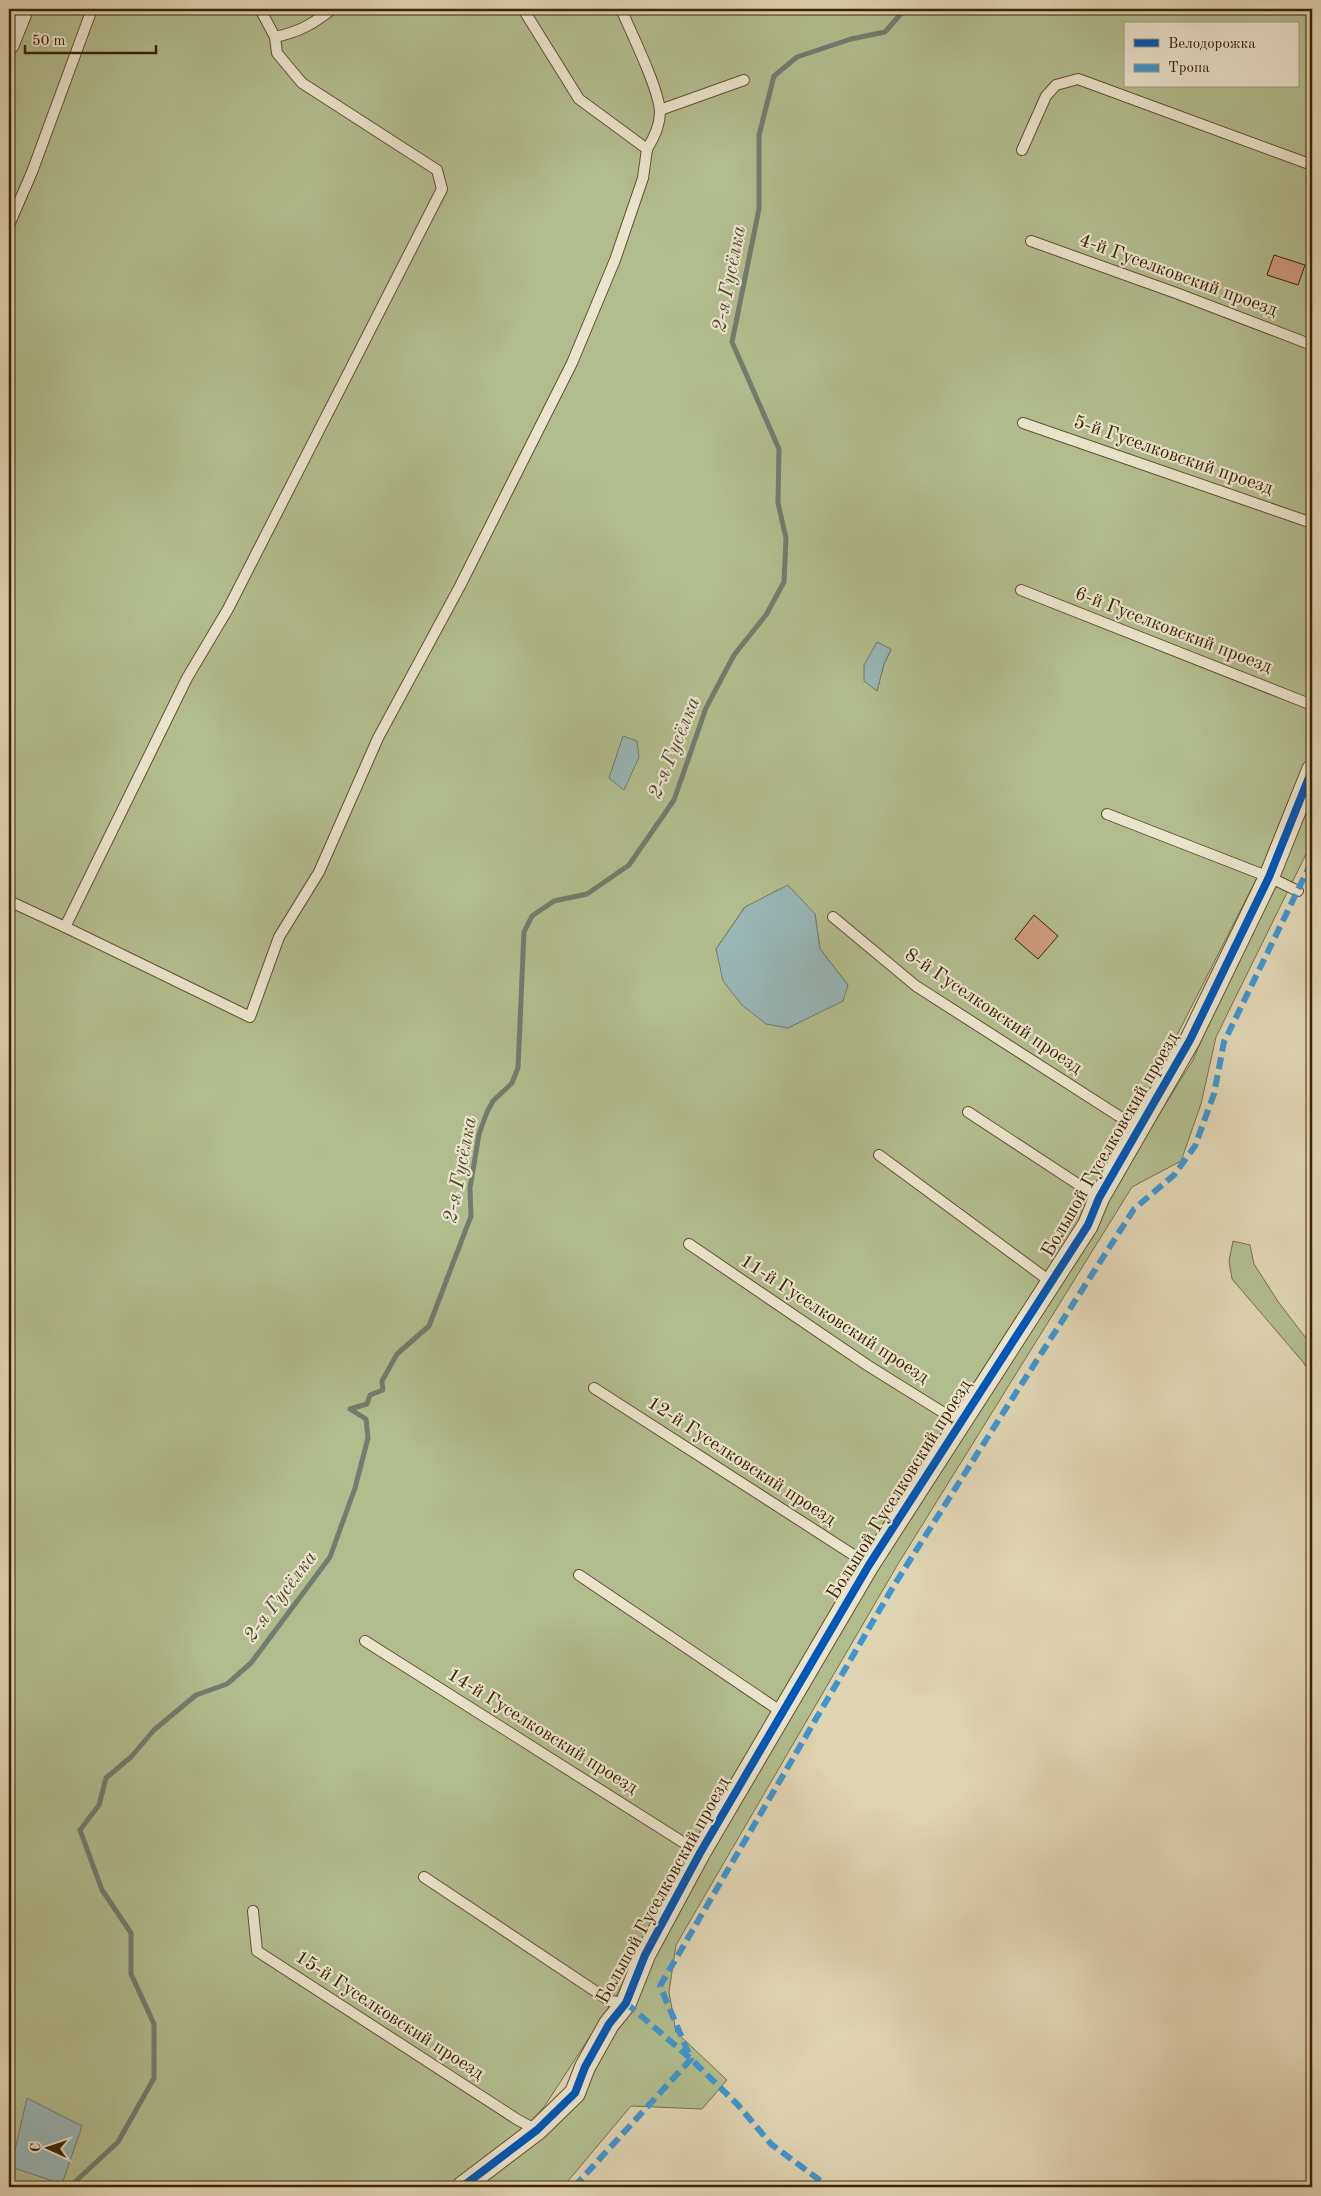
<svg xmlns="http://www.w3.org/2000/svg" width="1321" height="2196" font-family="'Old Standard TT',serif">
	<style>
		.green { fill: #b2bd8d; stroke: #767148; fill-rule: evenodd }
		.water { fill: #99b6b7; stroke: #737c6f }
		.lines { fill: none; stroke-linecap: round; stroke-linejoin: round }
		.stream { stroke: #737c6f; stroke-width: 5 }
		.building { fill: #ce9c7c; stroke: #3b2502 }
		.service-casing { stroke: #64512e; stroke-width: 12 }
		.minor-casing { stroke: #64512e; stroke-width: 22 }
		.service { stroke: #ebe4cd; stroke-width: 10 }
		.minor { stroke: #ebe4cd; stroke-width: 20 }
		.quiet { stroke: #3e95d1; stroke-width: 6; stroke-dasharray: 12 6; stroke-linecap: butt }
		.cycleway-casing { stroke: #ebe4cd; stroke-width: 11 }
		.cycleway { stroke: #0057b8; stroke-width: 8 }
		.labels { text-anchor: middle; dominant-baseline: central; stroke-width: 4.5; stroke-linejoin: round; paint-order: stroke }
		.street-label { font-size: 19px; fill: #3b2502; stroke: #ebe4cd }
		.water-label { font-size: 20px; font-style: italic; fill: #52492f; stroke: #ebe4cd }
	</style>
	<rect width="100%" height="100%" fill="#e0d5b2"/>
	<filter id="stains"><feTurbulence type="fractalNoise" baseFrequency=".004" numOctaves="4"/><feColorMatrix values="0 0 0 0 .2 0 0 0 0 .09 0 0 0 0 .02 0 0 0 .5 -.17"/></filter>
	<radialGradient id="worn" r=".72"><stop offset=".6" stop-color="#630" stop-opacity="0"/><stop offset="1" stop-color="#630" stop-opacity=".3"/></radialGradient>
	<!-- green -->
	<g class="green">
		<path d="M 9,9 L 1312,9 L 1312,749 L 1262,868 L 1083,1220 L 669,1893 L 615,1998 L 544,2107 L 522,2131 L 450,2187 L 9,2187 ZM 1125,24 L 1297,24 L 1297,86 L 1125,86 ZM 877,642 L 891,650 L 884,664 L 877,691 ZM 777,890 L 815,914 L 820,949 L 848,985 L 811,1015 L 788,1028 L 716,949 L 745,907 L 764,900 Z"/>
		<polygon points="1312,780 1312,842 1216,1037 1201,1104 1181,1161 1132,1187 898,1564 676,1945 669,1992 676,2032 727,2080 702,2109 631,2106 563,2187 479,2187 548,2129 593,2068 636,1991 709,1853 920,1497 1193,1060"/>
		<polygon points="1233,1241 1250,1245 1254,1264 1279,1303 1312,1346 1312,1376 1303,1362 1232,1279 1229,1261"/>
	</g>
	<!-- water -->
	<g class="water">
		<polygon points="877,642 891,649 884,664 877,691 864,681 864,665"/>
		<polygon points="623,736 637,741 639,757 624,790 609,778"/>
		<polygon points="788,885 815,914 820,949 848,985 843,1001 788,1028 766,1024 742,1005 723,981 716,949 745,907"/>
		<polygon points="27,2098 82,2126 62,2184 11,2167"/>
	</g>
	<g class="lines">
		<!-- stream -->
		<polyline class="stream" points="73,2187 76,2181 118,2142 154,2078 154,2024 131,1974 131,1933 102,1890 80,1830 99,1805 106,1778 131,1757 154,1730 196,1695 227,1684 251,1663 330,1557 355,1488 368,1438 366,1419 350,1409 367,1404 370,1395 383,1390 382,1381 397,1354 429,1326 471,1216 470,1188 479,1134 487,1112 493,1101 512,1083 518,1068 524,932 532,916 554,901 587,894 629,865 674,800 706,708 734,655 766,615 784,582 786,538 778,503 779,449 732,342 759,209 759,135 774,76 797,57 851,39 885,32 905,9"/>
	</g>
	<!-- building -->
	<g class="building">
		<polygon points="1274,255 1305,265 1298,285 1267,275"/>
		<polygon points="1034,915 1058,936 1038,959 1015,939"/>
	</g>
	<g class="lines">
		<!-- service casing -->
		<g class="service-casing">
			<g id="service">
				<polyline points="260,9 275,37 277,53 302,83 437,170 442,189 228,609 187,678 65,927 250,1017 279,937 319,872 378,738 460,586 572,363 615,260 643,178 647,149"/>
				<path d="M 523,9 L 579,99 L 647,149 C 654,138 660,126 660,112 C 659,89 631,32 621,9"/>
				<path d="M 275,37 C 299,32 313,24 332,9"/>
				<polyline points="660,110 744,80"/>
				<polyline points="1022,150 1046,96 1056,85 1078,79 1312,165"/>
				<polyline points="9,225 32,172 92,9"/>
				<polyline points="1031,241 1176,293 1312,345"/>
				<polyline points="1023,423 1312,523"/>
				<polyline points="1021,590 1312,705"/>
				<polyline points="1107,814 1269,877 1298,891"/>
				<polyline points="9,901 65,927"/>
				<polyline points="833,917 916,986 1139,1129"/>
				<polyline points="968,1112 1099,1198"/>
				<polyline points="879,1155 1051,1282"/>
				<polyline points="689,1244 867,1365 960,1423"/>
				<polyline points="594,1388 869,1565"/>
				<polyline points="579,1575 783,1713"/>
				<polyline points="365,1641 700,1853"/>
				<polyline points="424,1877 610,2001 626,2003"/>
				<polyline points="253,1911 257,1951 518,2120 537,2130"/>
			</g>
		</g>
		<!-- minor casing -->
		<g class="minor-casing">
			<g id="minor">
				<polyline points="9,44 23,9"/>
				<polyline points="462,2187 537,2130 575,2093 585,2067 609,2024 626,2003 645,1955 700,1853 869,1565 1088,1225 1099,1198 1190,1040 1269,877 1312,770"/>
			</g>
		</g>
		<!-- service -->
		<use href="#service" class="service"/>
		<!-- minor -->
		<use href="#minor" class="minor"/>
		<!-- quiet -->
		<g class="quiet">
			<polyline points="626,2003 691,2059 738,2105 771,2144 829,2187"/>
			<polyline points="574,2187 691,2059 660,1986 893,1587 1003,1413 1134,1209 1174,1175 1195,1146 1214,1094 1224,1042 1312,861"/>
		</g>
		<!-- cycleway casing -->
		<g class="cycleway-casing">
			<polyline id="cycleway" points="462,2187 537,2130 575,2093 585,2067 609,2024 626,2003 645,1955 700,1853 869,1565 1088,1225 1099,1198 1190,1040 1269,877 1312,770"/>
		</g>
		<!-- cycleway -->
		<use href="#cycleway" class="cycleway"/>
	</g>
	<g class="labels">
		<!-- street labels -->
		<g class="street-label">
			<text transform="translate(1178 276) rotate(20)">4-й Гуселковский проезд</text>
			<text transform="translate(1173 456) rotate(19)">5-й Гуселковский проезд</text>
			<text transform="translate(1173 631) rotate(21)">6-й Гуселковский проезд</text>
			<text transform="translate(993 1012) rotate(34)">8-й Гуселковский проезд</text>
			<text transform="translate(1111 1145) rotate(-60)">Большой Гуселковский проезд</text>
			<text transform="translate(834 1320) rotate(33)">11-й Гуселковский проезд</text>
			<text transform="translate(741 1462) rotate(33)">12-й Гуселковский проезд</text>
			<text transform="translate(900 1490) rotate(-58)">Большой Гуселковский проезд</text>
			<text transform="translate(542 1732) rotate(32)">14-й Гуселковский проезд</text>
			<text transform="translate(664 1891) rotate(-61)">Большой Гуселковский проезд</text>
			<text transform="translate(389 2016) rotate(33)">15-й Гуселковский проезд</text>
		</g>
		<!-- water labels -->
		<g class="water-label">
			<text transform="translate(730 279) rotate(-79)">2-я Гусёлка</text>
			<text transform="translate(675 748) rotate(-68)">2-я Гусёлка</text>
			<text transform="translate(461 1170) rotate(-79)">2-я Гусёлка</text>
			<text transform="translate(281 1597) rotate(-53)">2-я Гусёлка</text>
		</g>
	</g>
	<!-- margin -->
	<rect width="1321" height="2196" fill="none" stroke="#e0d5b2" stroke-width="30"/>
	<rect x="10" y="10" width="1301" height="2176" fill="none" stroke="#3b2502" stroke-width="2.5"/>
	<rect x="15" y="15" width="1291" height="2166" fill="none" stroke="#3b2502"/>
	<!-- legend -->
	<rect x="1124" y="22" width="175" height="65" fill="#ebe4cd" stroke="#a5987c"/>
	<rect x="1134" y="39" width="25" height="8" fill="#0057b8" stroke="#a5987c"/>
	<text x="1168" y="48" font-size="15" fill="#3b2502">Велодорожка</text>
	<rect x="1134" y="64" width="25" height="8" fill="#3e95d1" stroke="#a5987c"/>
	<text x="1168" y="72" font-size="15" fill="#3b2502">Тропа</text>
	<!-- north arrow -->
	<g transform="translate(48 2148) rotate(273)" stroke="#ebe4cd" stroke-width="4" paint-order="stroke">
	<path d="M0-4L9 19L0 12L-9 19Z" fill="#3b2502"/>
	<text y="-8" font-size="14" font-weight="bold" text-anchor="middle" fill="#3b2502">С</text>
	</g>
	<!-- scale -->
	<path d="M25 45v8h131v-8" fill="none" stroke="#3b2502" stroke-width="2.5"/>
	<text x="32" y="45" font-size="15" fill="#3b2502" stroke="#ebe4cd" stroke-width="4" paint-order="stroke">50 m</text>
	<rect width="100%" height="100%" filter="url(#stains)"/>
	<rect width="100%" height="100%" fill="url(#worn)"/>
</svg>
